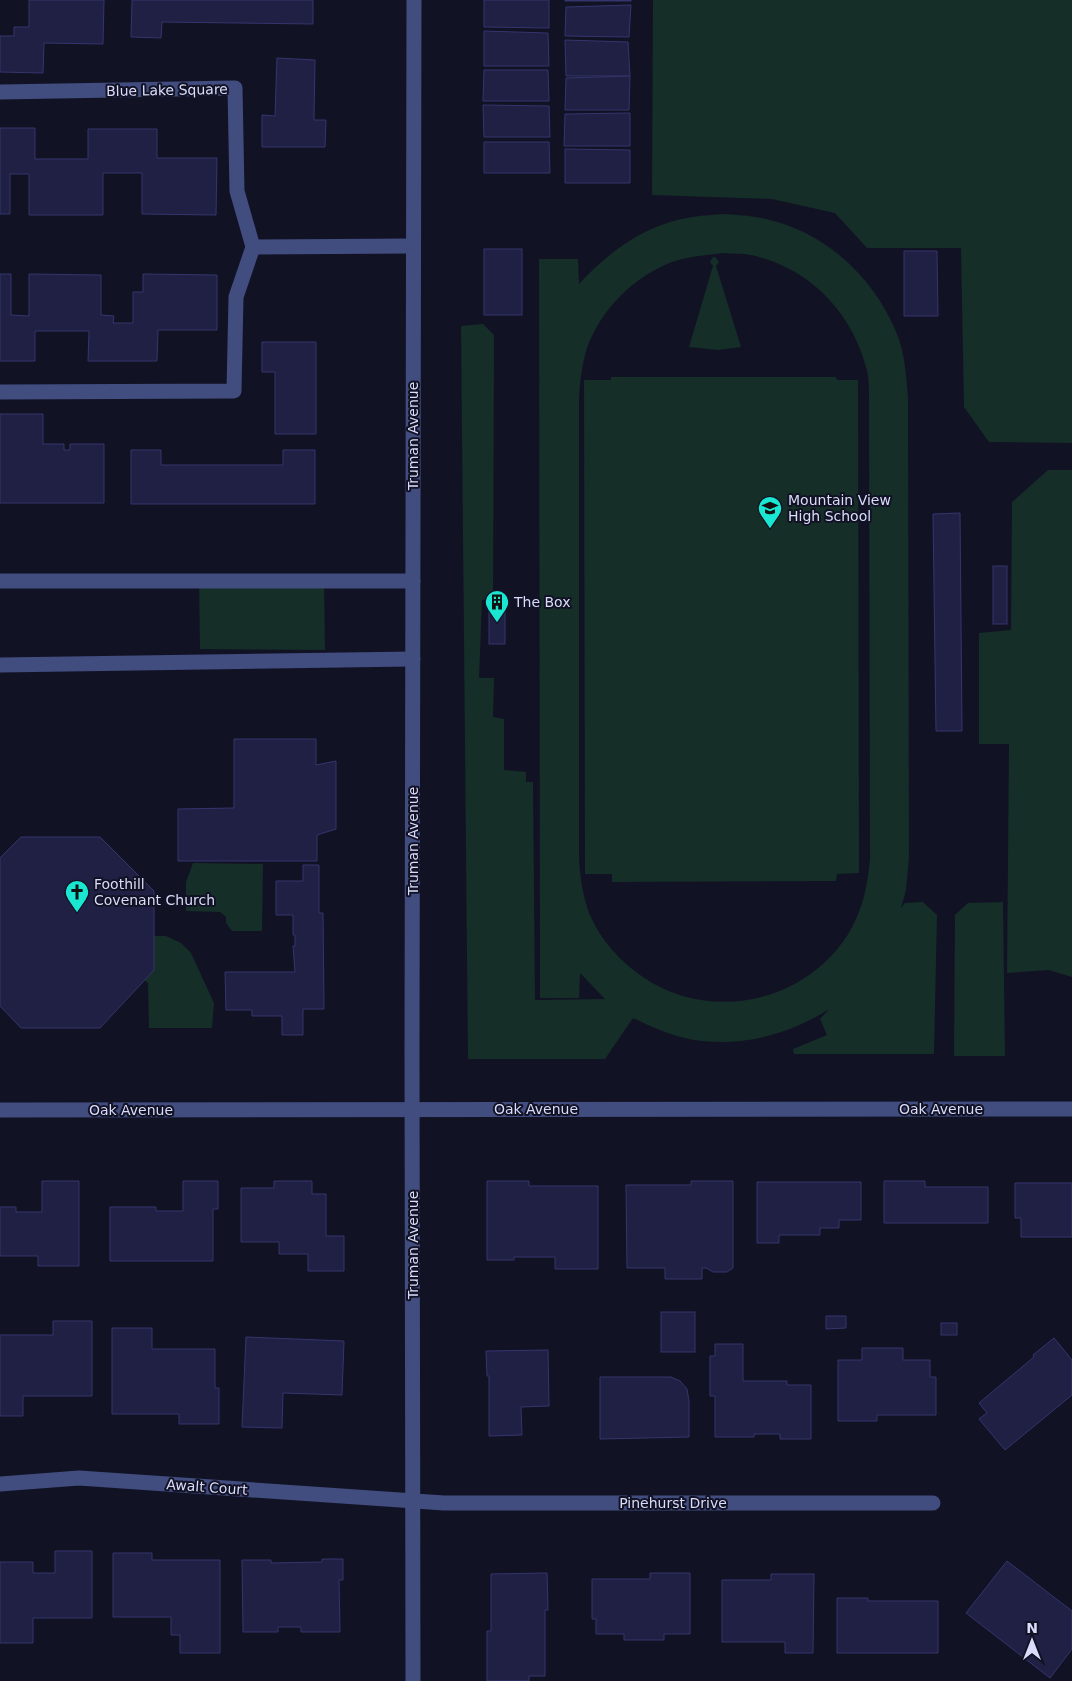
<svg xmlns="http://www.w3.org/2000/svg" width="1072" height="1681" font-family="'DejaVu Sans',sans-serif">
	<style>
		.green { fill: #152e28; fill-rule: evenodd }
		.building { fill: #202044; stroke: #34356d }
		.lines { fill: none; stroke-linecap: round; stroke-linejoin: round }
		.minor { stroke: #414c7f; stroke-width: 15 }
		.labels { text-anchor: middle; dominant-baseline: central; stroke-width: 4; stroke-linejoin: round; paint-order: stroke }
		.street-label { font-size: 14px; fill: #d9dcfb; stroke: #121225 }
		.poi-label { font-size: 14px; fill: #d9dcfb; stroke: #121225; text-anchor: start }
	</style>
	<rect width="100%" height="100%" fill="#121225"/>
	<!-- green -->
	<g class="green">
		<polygon points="653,0 1072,0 1072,443 989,442 964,407 961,248 867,248 835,213 772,199 652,195"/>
		<path d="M 724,214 C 734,215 745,215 755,217 C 819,226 873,274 897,334 C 905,354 906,376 908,398 L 909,858 L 906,890 L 901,908 L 905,903 L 923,902 L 937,915 L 934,1054 L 794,1054 L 793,1049 L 827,1035 L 820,1019 L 829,1009 C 789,1035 741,1047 694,1040 C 672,1036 652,1027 633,1018 L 605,1059 L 468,1059 L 461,326 L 483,324 L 494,335 L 493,598 L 482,600 L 479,678 L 494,678 L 493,717 L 504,719 L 504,770 L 526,772 L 526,782 L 533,782 L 535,1000 L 605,999 L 580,973 L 579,998 L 540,998 L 539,259 L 578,259 L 579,284 C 609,251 648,223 693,217 C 703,215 714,215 724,214 ZM 724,253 C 733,254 742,253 751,255 C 810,268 853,313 867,371 C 869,379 869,389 869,398 L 870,858 C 868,884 863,908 850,931 C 808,1002 711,1024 643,977 C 618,960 597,936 587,907 C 582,891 580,875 579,859 L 579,398 C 580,381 582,364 587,348 C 601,309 635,275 675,261 C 691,256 707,255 724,253 Z"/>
		<polygon points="713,257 715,257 719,262 716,266 741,347 718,350 689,347 713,266 710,262"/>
		<polygon points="611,377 836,377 837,380 858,380 859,873 837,874 836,881 612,882 612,874 585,874 584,380 611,380"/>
		<polygon points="1048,470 1072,470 1072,977 1049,970 1007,973 1009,744 979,744 979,633 1011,630 1012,502"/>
		<polygon points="199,578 324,580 325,650 200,649"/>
		<polygon points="193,863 263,864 262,931 232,931 226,923 226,917 220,912 186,911 186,882"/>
		<polygon points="1003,902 1005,1056 954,1056 955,915 968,903"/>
		<polygon points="154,936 166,936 181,943 191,953 214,1003 212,1028 149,1028 148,983 144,980"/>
	</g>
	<!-- building -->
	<g class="building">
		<polygon points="29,0 104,0 103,44 44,43 43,73 0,72 0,36 14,36 14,27 29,27"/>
		<polygon points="132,0 313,0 313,24 162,22 161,38 131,37"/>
		<polygon points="484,0 549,0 549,28 484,27"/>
		<rect x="565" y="0" width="66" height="1"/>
		<polygon points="631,5 629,37 565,36 566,7"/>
		<polygon points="484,31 548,33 549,66 484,66"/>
		<polygon points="565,40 628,42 630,76 566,76"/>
		<polygon points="277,58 315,60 314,120 326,120 325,147 262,147 262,115 275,116"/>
		<polygon points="484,70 548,70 549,101 483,101"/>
		<polygon points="630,76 629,110 565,110 566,78"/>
		<polygon points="483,105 549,106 550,137 484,137"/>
		<polygon points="630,113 630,146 564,146 565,114"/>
		<polygon points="0,128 35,128 35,159 88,159 88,129 157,129 157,158 217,158 216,215 142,214 142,173 103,173 103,215 29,215 29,174 10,174 10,214 0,214"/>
		<polygon points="484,142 549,142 550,173 484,173"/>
		<polygon points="565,149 630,150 630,183 565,183"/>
		<rect x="484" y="249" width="38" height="66"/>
		<polygon points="904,251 937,251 938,316 904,316"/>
		<polygon points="0,274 11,274 11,315 29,316 29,274 101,275 101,315 114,316 113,323 133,323 133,292 143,292 143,274 217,275 217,330 158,330 157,361 88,361 89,331 35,331 35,361 0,361"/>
		<polygon points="262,342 316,342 316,434 275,434 275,372 262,372"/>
		<polygon points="0,414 43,414 43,444 64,444 64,450 70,450 70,444 104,444 104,503 0,503"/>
		<polygon points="131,450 161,450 161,465 283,465 283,450 315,450 315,504 131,504"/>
		<polygon points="960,513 962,731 936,731 933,514"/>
		<rect x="993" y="566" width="14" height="58"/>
		<rect x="489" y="602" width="16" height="42"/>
		<polygon points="234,739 316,739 316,765 336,761 336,829 317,835 317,861 178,861 178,809 234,808"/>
		<polygon points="21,837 100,837 154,891 154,970 100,1028 21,1028 0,1006 0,858"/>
		<polygon points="303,865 319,865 319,913 323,913 324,1009 303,1009 303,1035 282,1035 282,1016 252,1016 252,1010 226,1010 225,972 295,972 293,946 295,946 295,935 293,935 293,915 276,915 276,881 303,881"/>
		<polygon points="42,1181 79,1181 79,1266 38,1266 38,1256 0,1256 0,1207 16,1207 16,1212 42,1212"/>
		<polygon points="183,1181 218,1181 218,1209 213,1209 213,1261 110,1261 110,1207 156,1207 156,1211 183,1211"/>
		<polygon points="274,1181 312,1181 312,1194 326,1194 326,1236 344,1236 344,1271 308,1271 308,1254 279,1254 279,1242 241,1242 241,1188 274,1188"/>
		<polygon points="487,1181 529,1181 529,1186 598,1186 598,1269 555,1269 555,1257 514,1257 514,1260 487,1260"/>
		<polygon points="691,1181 733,1181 733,1268 727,1272 713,1272 706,1268 702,1268 702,1279 665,1279 665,1268 627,1268 626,1185 691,1185"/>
		<polygon points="884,1181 925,1181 925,1187 988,1187 988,1223 884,1223"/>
		<polygon points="757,1182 861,1182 861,1220 839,1220 839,1228 820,1228 820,1235 779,1235 779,1243 757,1243"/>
		<polygon points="1015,1183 1072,1183 1072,1237 1021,1237 1021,1218 1015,1218"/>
		<rect x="661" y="1312" width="34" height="40"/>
		<polygon points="826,1316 846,1316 846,1328 826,1329"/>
		<polygon points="53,1321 92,1321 92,1396 23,1396 23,1416 0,1416 0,1335 53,1335"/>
		<rect x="941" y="1323" width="16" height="12"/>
		<polygon points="112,1328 152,1328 152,1349 215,1349 215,1388 219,1388 219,1424 179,1424 179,1414 112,1414"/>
		<polygon points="246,1337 344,1341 342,1395 283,1393 282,1428 242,1427"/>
		<polygon points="1054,1338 1072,1360 1072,1395 1005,1450 979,1419 987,1413 979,1403 1034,1357 1033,1355"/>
		<polygon points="715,1344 743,1344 743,1381 787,1381 787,1385 811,1385 811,1439 780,1439 780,1434 754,1434 754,1437 715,1437 715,1396 710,1396 710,1356 715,1356"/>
		<polygon points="862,1348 903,1348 903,1360 930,1360 930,1377 936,1377 936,1415 877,1415 877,1421 838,1421 838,1360 862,1360"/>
		<polygon points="548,1350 549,1406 521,1407 522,1435 489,1436 489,1376 487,1376 486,1351"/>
		<polygon points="600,1377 671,1377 680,1381 687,1389 689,1401 689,1437 600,1439"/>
		<polygon points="55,1551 92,1551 92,1618 33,1618 33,1643 0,1643 0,1562 33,1562 33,1573 55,1573"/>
		<polygon points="113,1553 152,1553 152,1560 220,1560 220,1653 180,1653 180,1635 171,1635 171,1617 113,1617"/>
		<polygon points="322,1559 343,1559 343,1580 339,1580 340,1632 301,1632 301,1627 278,1627 278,1632 243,1632 242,1560 271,1560 271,1563 322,1562"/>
		<polygon points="1007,1561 1072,1611 1072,1649 1050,1678 966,1613"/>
		<polygon points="547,1573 548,1610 545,1610 545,1676 529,1676 529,1681 487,1681 487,1631 491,1631 491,1574"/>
		<polygon points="650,1573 690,1573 690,1634 664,1634 664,1640 624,1640 624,1634 596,1634 596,1619 592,1619 592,1579 650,1579"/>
		<polygon points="771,1574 814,1574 813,1653 785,1653 785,1642 722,1642 722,1580 771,1580"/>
		<polygon points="837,1598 868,1598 868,1601 938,1601 938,1653 837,1653"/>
	</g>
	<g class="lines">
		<!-- minor -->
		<g class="minor">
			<polyline points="0,92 235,88 237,191 253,247 236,297 234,391 0,392"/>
			<polyline points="253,247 413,246"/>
			<polyline points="0,581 413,581"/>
			<polyline points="0,665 413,659"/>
			<polyline points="0,1110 1072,1109"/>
			<polyline points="0,1484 79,1478 444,1503 933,1503"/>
			<polyline points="413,1681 412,1049 414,0"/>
		</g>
	</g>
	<!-- icons -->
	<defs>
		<g id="school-pin" transform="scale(1.25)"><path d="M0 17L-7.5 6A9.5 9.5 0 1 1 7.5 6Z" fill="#19e7d1" stroke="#121225"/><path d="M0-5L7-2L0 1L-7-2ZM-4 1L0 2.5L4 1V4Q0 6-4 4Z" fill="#111"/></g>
		<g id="building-pin" transform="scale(1.25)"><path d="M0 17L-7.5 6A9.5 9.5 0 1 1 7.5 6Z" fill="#19e7d1" stroke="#121225"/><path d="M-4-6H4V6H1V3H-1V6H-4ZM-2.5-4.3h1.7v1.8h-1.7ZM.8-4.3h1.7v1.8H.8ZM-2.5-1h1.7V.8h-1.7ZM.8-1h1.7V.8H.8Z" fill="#111"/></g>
		<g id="church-pin" transform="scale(1.25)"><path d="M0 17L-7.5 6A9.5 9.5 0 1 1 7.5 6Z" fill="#19e7d1" stroke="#121225"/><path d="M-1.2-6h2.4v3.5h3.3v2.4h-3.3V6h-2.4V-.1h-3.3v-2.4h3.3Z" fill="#111"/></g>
	</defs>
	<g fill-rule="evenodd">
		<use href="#school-pin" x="770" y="508"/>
		<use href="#building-pin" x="497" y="602"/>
		<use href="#church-pin" x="77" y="892"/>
	</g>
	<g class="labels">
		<!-- street labels -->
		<g class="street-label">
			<text transform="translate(167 90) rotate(-1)">Blue Lake Square</text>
			<text transform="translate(413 436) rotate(-90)">Truman Avenue</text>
			<text transform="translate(413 841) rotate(-90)">Truman Avenue</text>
			<text x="536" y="1109">Oak Avenue</text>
			<text x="941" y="1109">Oak Avenue</text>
			<text x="131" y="1110">Oak Avenue</text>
			<text transform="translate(413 1245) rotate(-90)">Truman Avenue</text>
			<text transform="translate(207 1487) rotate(4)">Awalt Court</text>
			<text x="673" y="1503">Pinehurst Drive</text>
		</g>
		<!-- poi labels -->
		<g class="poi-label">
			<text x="788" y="500">Mountain View<tspan x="788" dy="16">High School</tspan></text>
			<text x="514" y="602">The Box</text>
			<text x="94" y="884">Foothill<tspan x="94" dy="16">Covenant Church</tspan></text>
		</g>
	</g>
	<!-- north arrow -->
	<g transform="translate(1032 1641)" stroke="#121225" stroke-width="4" paint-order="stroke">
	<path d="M0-4L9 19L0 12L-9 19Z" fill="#d9dcfb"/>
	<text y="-8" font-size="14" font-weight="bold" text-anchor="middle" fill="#d9dcfb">N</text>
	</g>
</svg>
